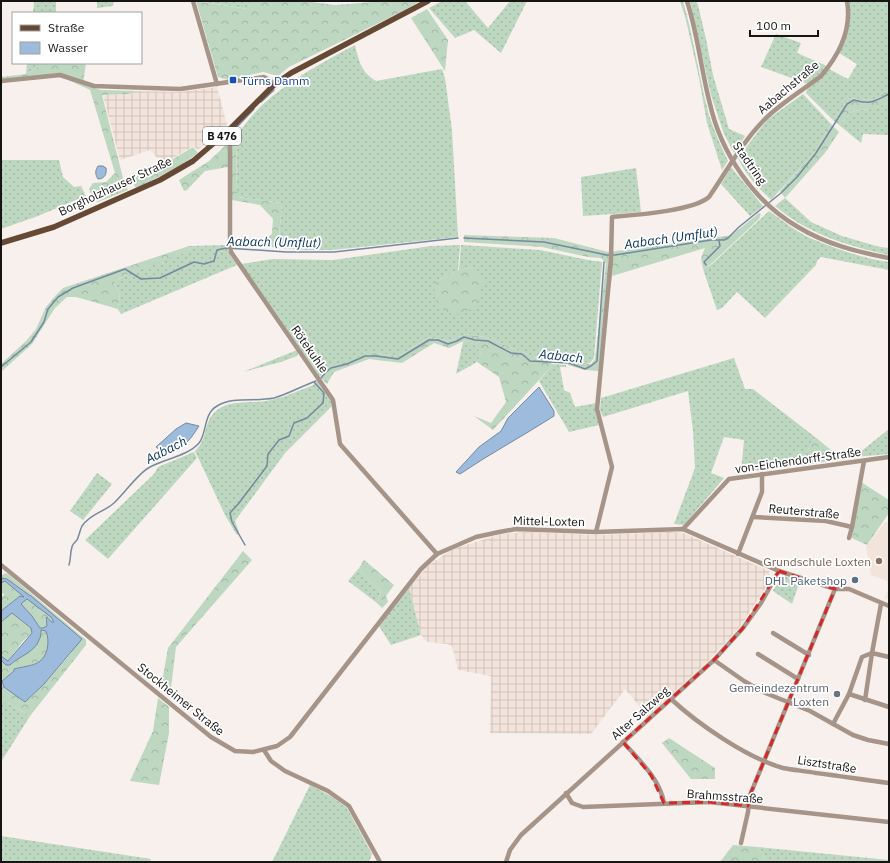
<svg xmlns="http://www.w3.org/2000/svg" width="890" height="863" font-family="'IBM Plex Sans',sans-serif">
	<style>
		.built { fill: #f3e4db }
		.industrial { fill: url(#industrial-grid) }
		.grass { fill: url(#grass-dots) }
		.forest { fill: url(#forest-crowns) }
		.water { fill: #9dbbdc; stroke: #7589a0; fill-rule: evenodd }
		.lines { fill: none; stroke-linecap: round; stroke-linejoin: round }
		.stream { stroke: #7589a0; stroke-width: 1.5 }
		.minor { stroke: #a69489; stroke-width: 4.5 }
		.major { stroke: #654935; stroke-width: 5.5 }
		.marked { fill: none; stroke: #d62828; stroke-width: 3; stroke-dasharray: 8 5; stroke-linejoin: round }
		.transit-dot { fill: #1a4fb4; stroke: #fff; stroke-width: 1.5 }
		.education-dot { fill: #8d6e63; stroke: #fff; stroke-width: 1.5 }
		.service-dot { fill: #5c6f8a; stroke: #fff; stroke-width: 1.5 }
		.worship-dot { fill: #6b7280; stroke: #fff; stroke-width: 1.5 }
		.labels { text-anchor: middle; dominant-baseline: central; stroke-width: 3.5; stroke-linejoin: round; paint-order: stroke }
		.shield { fill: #fff; stroke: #5d5b5a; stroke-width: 1 }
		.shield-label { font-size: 11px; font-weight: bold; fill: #171514 }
		.transit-label { font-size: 12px; fill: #164399; stroke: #fff; text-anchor: start }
		.street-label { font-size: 12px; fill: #171514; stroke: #fff }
		.education-label { font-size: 12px; fill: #785e54; stroke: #fff; text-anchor: end }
		.service-label { font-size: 12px; fill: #4e5e75; stroke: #fff; text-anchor: end }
		.worship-label { font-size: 12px; fill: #5b616d; stroke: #fff; text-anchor: end }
		.water-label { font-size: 13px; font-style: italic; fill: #02305a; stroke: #fff }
	</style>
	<defs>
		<pattern id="industrial-grid" width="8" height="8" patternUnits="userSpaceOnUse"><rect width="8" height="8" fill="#f3e4db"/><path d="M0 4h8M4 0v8" fill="none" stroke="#d0c3bb"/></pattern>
		<pattern id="grass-dots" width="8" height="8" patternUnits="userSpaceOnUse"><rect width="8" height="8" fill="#bdd7c1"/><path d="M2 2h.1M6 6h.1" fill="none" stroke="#a2b8a5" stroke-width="1.8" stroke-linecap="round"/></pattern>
		<pattern id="forest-crowns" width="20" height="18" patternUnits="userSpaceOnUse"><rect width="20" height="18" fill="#bdd7c1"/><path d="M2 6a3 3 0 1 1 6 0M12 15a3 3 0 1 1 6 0" fill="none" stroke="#a2b8a5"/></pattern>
	</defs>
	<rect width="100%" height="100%" fill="#f8f0ec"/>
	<!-- built -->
	<polygon class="built" points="885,522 889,522 889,600 884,598 888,590 887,581 871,575 866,547"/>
	<!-- industrial -->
	<g class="industrial">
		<polygon points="217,87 227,125 198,150 193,146 163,164 150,150 120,160 103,95 129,94 136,91 180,92"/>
		<polygon points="526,532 599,535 670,532 684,533 769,571 771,579 740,627 708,661 647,717 636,702 625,689 591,734 490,733 491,676 458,670 452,646 447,644 428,642 424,639 421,635 409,588 429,565 453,549 501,534"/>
	</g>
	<!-- grass -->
	<g class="grass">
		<polygon points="34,1 56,1 56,13 33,13"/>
		<polygon points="97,1 114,1 113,6 97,8"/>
		<polygon points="198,1 251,1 248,9"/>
		<polygon points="442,1 465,1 488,28 510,1 527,1 501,53 474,30 455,38 429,8"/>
		<path d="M 680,1 L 683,1 C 694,39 699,78 709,115 C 714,131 721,146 728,161 L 722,170 L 707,123 L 699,78 L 686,20 Z"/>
		<polygon points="690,1 696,1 698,5 706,39 713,75 729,129 745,136 734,153 724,134 711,95"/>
		<path d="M 849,1 L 889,1 L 889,90 L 872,100 L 849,98 L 833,120 L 806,93 L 807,89 L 829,69 L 848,79 L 857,64 L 839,53 C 845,36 853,19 849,1 Z"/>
		<polygon points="776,34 801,43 797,53 825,65 826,67 822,72 808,84 761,67"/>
		<path d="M 355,45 C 359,61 361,72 376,81 L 442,69 L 445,78 L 452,130 L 458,237 L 332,250 L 307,250 L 278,248 L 282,203 L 237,197 L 236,135 C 244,126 251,116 260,107 C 288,81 321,63 355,45 Z"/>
		<polygon points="27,63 45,63 26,74"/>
		<path d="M 803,94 L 831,124 L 813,154 L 771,200 C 757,187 746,175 738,158 L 767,120 Z"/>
		<polygon points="889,101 889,134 888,135 863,134 861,143 839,125 852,112 859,110 871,109 885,104"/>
		<polygon points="1,160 59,160 63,177 74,187 81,186 86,196 38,216 1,229"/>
		<polygon points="731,167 763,206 750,216 721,184"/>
		<polygon points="636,168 641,212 583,216 581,177"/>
		<path d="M 785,198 L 811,222 L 842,236 L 880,247 L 889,248 L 889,255 C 848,246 808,234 775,206 Z"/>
		<path d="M 769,211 C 782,220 794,230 808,237 C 830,247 865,259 889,262 L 889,270 L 821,257 L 817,261 L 816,265 L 765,318 L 737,292 L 722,308 L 717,310 L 703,269 L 712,264 Z"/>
		<polygon points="228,245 228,251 237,265 121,314 118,309 120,294 114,282 127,274 190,250 189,246"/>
		<polygon points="460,245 458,270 433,283 476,267 459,270 461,245 540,250 588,260 602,262 594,358 590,363 536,358 486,337 466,334 450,341 429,337 398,356 376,353 327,368 320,377 241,264 273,259 333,260 431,246"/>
		<polygon points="466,340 475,345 481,353 477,362 456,374 463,342"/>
		<polygon points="297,350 298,354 297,356 281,362 243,372"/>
		<polygon points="734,358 745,389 753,389 815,437 799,466 741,472 744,440 724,437 711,473 724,478 684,525 674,524 695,468 693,431 688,391 603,417 600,410 601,398"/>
		<polygon points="551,364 566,365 566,367 560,367 564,390 570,393 575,407 596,403 595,408 599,425 569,432 539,381 551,367"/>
		<path d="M 318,381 L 331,400 L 332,406 L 285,453 L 235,521 L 239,532 L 237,535 L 226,517 L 195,451 C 209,438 202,423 216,411 C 231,398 257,405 275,399 C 288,396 300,390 313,385 Z"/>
		<polygon points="889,429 889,454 854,457"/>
		<polygon points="194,452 197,458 108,559 85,540 154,474 158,467"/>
		<polygon points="97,473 112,484 83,520 70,511"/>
		<polygon points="359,568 367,579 381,591 377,603 348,581"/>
		<polygon points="784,576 800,581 792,604 773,591 780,577"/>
		<polygon points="409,588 421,635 391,645 379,626"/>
		<polygon points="1,699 30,716 1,762"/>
		<polygon points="310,785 331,796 347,808 372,854 369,862 272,862"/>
		<polygon points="1,837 1,836 151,859 150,862 1,862"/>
		<polygon points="758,847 889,860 889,862 767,862"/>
	</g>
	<!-- forest -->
	<g class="forest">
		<polygon points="196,1 248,9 251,1 304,1 335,5 385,1 420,1 405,10 289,67 278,76 263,72 228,80 218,77"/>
		<polygon points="427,9 448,40 445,71 411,18"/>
		<polygon points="45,63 86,63 83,84 101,90 136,91 129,94 102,95 123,178 128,190 98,202 93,199 89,189 93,183 106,182 115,173 90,90 60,76 1,82 1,77 26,74"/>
		<polygon points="889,90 889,101 885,104 871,109 859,110 852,112 839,125 833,120 849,98 872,100"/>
		<polygon points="831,124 839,132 825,153 785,198 780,191 813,154"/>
		<polygon points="236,135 237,197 282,203 278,248 258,244 272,234 273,219 260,205 232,200 232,140"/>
		<polygon points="228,143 228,167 205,171 187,190 184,191 179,180 209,161"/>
		<polygon points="193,147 198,153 181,165 139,187 135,187 133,181 136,177 163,165"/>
		<polygon points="759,213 761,214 759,219 712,263 703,269 701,258 705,248 612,276 599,371 585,370 568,365 569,361 591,364 595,359 606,263 601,258 588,257 542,247 464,242 464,235 554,238 608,252 672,244 732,235"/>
		<polygon points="189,246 190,251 127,274 114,282 120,294 118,309 76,297 67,297 55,308 32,344 1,372 1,364 27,340 36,329 46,307 56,295 63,288"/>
		<path d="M 476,267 L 484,283 L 474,308 C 454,316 454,319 437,304 L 433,283 L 458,270 Z"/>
		<polygon points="466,334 486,337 536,358 551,360 551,367 493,430 474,416 491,423 506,402 499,377 477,362 481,353 475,345 466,340 449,348 434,343 402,363 369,359 334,372 327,384 321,378 327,368 365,353 376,353 398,356 429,337 450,341"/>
		<polygon points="815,437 842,459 799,466"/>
		<polygon points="861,482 889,500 889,513 867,545 852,538"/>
		<polygon points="243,551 252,560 176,647 170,696 161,688 168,648"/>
		<polygon points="364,560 394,585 386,596 388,602 382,608 377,603 381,591 367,579 359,568"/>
		<path d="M 5,573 L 8,574 L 86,640 L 86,645 L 30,716 L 1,699 L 1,660 L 6,665 L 10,665 C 24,650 37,654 41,630 L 46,631 C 50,641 49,656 38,662 C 32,667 22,666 14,671 C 10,673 6,678 2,681 L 4,687 L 25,702 L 44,684 L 72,652 L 54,621 L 54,622 L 52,622 L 48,618 L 45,618 L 47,626 L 43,628 L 40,628 L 32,616 L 21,604 L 23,602 L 17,598 L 1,611 L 1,597 L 4,595 L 3,593 L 1,595 L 1,576 Z"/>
		<polygon points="12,613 31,628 32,633 23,641 8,661 1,656 1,622"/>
		<polygon points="158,698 169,707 169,733 159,785 130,781 153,731"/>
		<polygon points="669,738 715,768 715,779 691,779 662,743"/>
		<polygon points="733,845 758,847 767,862 720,862"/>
	</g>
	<!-- water -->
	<g class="water">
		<path d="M 98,166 L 103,166 L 106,168 C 107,173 105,179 98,179 C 95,174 95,171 98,166 Z"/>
		<path d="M 539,387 L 554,411 L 554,416 C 523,436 491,453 460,474 L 456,472 L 479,447 L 501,431 L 508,418 Z"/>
		<path d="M 186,423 L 199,426 C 188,443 185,446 166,454 L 156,447 L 176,429 Z"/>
		<path d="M 1,578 L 7,579 L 29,595 L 31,596 L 82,639 L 44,684 L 25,702 L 4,687 L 2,681 L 14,671 L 14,669 C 21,667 33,666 39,662 C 48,656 50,641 46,631 L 41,630 C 41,633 41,637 39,640 C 35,652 18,657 10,665 L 6,665 L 1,660 L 1,656 L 8,661 L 32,633 L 31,628 L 12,613 L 1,622 L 1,611 L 20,596 L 24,597 L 5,581 L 1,583 ZM 27,599 L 51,617 L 54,622 L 52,622 L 46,617 L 47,626 L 43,628 L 40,628 L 32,616 L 21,604 Z"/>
	</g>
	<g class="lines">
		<!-- stream -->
		<g class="stream">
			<polyline points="261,102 274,90"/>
			<polyline points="234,130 254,109"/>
			<path d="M 464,238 L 544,242 L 607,255 L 615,255 L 711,240 L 724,240 L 728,238 L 739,227 L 781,193 L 797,177 L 816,153 L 847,104 L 854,100 C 871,105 874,101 889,94"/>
			<polyline points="706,265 704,262 720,246 719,241"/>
			<polyline points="1,367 31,342 44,322 48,309 58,297 73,288 125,269 141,279 160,278 194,262 204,264 214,261 217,250 226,248 286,252 334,252 458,238"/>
			<polyline points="321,378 325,373 331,368 347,364 365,356 376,356 398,359 429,340 438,340 448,344 457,341 464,337 475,340 488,341 511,353 522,354 530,361 569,363 585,369 591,366 597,361 604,262"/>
			<polyline points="245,545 232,522 230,513 239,503 267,466 268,454 279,440 289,436 294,423 307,418 323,403 324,393 314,382"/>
			<path d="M 69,565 C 71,559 70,553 72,547 C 72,545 75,542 77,540 C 79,536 80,530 82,526 C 90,514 104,512 114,503 C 125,493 138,473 150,467 C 164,459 188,456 199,443 C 207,434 203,414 217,406 C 234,396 255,402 274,398 C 288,394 302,386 316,381"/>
		</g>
		<!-- minor -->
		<g class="minor">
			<polyline points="193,1 217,84"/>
			<path d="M 687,1 C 698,35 701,70 710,104 C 721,153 754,202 798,227 C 826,244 857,252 889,258"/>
			<polyline points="1,81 60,75 94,86 180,89 264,77 272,82 274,85"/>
			<polyline points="228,131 230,136 230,245 231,252 333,400 340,444 437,554"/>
			<polyline points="753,517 826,521 852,527 864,461"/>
			<polyline points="683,529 729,479 889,457"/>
			<path d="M 596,532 L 612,467 L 597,409 L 611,259 L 612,217 C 635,215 693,211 709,197 C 727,171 742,142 765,119 C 781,103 803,90 821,76 C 839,55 852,29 847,1"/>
			<polyline points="849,538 852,527"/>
			<polyline points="738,554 762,492 762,474"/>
			<polyline points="1,565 211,737 235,751 253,752 277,746 290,737 421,569 437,554 476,537 499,532 516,529 596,532 683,529 779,571 835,589 849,589 889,606"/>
			<polyline points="773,633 809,655"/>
			<polyline points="758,654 798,679"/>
			<polyline points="714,660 744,681 763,692 810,711 853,735 868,740 889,744"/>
			<polyline points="849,694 889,707"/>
			<path d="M 671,699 C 698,724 747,758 783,768 C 793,770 805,771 816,773 C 840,776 865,780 889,783"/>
			<polyline points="865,700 872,653 889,657"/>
			<polyline points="833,724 849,694 862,657 872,653 881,604"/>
			<path d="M 623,742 C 638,759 660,779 664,803"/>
			<polyline points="264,750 271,761 285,771 328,791 349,806 380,862"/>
			<polyline points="566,793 572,803 583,807 709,802 889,822"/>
			<polyline points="741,843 748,812 750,795 835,589"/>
			<polyline points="506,862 510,850 521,835 714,660 743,628 761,603 779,571"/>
		</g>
		<!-- major -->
		<polyline class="major" points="1,243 54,227 160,180 193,161 228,131 274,85 291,73 428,1"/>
	</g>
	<!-- marked area -->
	<path class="marked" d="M 779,571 L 835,589 L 750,795 L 748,806 L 709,802 L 664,803 L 651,775 L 623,742 L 714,660 L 743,628 Z"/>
	<!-- markers -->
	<rect class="transit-dot" x="229" y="76" width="8" height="8" rx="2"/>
	<circle class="education-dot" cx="879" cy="561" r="4"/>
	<circle class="service-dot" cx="855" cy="580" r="4"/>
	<circle class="worship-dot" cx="837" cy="694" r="4"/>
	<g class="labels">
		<!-- shield labels -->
		<rect class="shield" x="203" y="127" width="38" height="18" rx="3"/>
		<g class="shield-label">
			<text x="222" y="136">B 476</text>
		</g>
		<!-- transit labels -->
		<g class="transit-label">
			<text x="241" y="80">Türns Damm</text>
		</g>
		<!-- street labels -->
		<g class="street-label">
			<text transform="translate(788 87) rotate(-40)">Aabachstraße</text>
			<text transform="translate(750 163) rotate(55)">Stadtring</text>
			<text transform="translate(115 186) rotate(-25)">Borgholzhauser Straße</text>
			<text transform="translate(310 349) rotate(55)">Rötekuhle</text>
			<text transform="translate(798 460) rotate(-8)">von-Eichendorff-Straße</text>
			<text transform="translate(804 511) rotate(5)">Reuterstraße</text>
			<text transform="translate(549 521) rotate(1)">Mittel-Loxten</text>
			<text transform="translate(181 699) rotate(39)">Stockheimer Straße</text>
			<text transform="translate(640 713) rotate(-42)">Alter Salzweg</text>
			<text transform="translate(827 764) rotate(9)">Lisztstraße</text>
			<text transform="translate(725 796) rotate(4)">Brahmsstraße</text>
		</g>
		<!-- education labels -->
		<g class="education-label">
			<text x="871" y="561">Grundschule Loxten</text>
		</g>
		<!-- service labels -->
		<g class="service-label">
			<text x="847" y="580">DHL Paketshop</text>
		</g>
		<!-- worship labels -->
		<g class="worship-label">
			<text x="829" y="687">Gemeindezentrum<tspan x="829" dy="14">Loxten</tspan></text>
		</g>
		<!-- water labels -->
		<g class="water-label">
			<text transform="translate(671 238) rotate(-8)">Aabach (Umflut)</text>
			<text transform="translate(274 242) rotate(1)">Aabach (Umflut)</text>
			<text transform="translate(561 356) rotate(6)">Aabach</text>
			<text transform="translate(166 450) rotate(-27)">Aabach</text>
		</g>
	</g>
	<!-- border -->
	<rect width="890" height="863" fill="none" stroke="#171514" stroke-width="4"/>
	<!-- legend -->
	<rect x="12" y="12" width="130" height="52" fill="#ffffff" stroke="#a2a1a1"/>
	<rect x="20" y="25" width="20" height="6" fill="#654935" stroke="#a2a1a1"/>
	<text x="48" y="32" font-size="12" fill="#171514">Straße</text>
	<rect x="20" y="42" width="20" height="12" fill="#9dbbdc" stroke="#a2a1a1"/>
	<text x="48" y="52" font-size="12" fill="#171514">Wasser</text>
	<!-- scale -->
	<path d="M750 30v6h68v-6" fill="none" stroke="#171514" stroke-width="2"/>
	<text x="756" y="30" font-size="12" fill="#171514" stroke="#ffffff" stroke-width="3" paint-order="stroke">100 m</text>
</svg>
